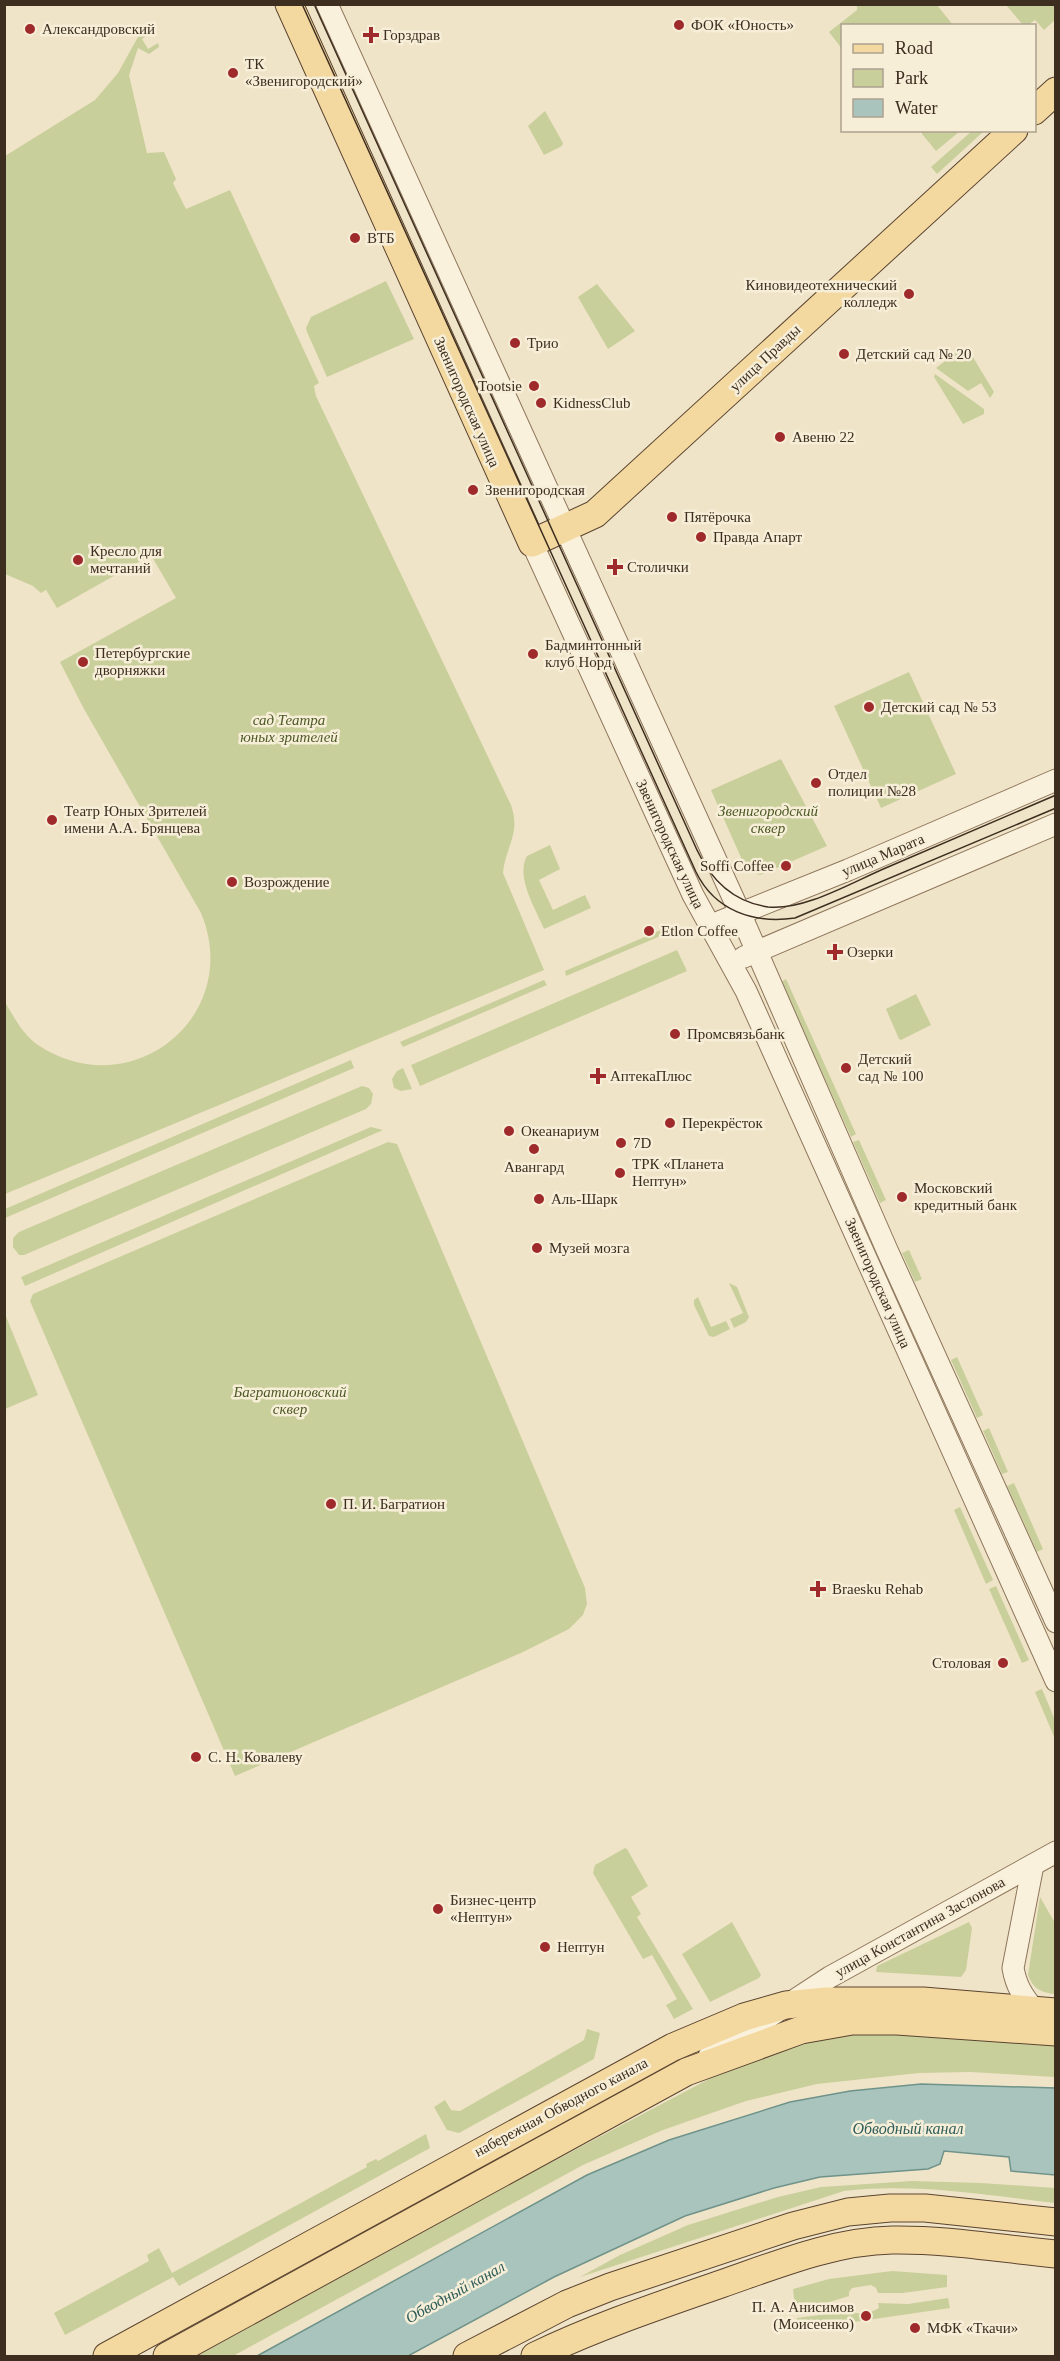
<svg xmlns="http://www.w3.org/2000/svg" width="1060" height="2361" font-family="'Times New Roman',serif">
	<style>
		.green { fill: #c9cf9b }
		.water { fill: #a9c4bc; stroke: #6f938a; stroke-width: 1.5 }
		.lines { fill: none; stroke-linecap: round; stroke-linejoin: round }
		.minor-casing { stroke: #8d765c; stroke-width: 23 }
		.major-casing { stroke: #5b4430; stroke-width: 29 }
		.minor { stroke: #faf1dc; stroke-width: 21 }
		.major { stroke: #f3d9a0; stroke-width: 27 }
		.tram { stroke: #3d2e20; stroke-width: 1.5 }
		.poi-dot { fill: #9e2a2b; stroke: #f7eed8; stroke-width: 2 }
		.labels { text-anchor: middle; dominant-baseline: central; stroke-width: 5; stroke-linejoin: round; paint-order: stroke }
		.poi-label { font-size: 15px; fill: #3d2e20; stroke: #f7eed8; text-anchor: start }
		.street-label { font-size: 15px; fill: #3d2e20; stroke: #f7eed8 }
		.park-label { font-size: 15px; font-style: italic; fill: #4d5a26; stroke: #f7eed8 }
		.water-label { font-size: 16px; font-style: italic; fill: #2f5d5a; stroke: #f7eed8 }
	</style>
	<rect width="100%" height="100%" fill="#f0e4c8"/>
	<!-- green -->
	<g class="green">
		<polygon points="857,5 937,5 953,25 842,26 842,49 829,32 857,10"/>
		<polygon points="1006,5 1055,5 1055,20 1044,30 1035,20 1028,25 1023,25"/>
		<path d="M 144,26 L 149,28 L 152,32 L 142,39 L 148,49 L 158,43 L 159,47 L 149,54 L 138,48 L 129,75 L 147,153 L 164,152 L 176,179 L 173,183 L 186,209 L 230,190 L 319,383 L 314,386 L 316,396 L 511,805 C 521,834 506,845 503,873 L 544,970 L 5,1194 L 5,1002 C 14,1017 23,1035 38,1045 C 131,1107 244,1016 201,913 L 84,709 L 60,662 L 176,598 L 151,555 L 57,608 L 46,590 L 41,593 L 33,586 L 5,574 L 5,156 L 95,100 L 118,73 Z"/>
		<polygon points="545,111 563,143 562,146 544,155 528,126"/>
		<polygon points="973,130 984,131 937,174 931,167"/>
		<polygon points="922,131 922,130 960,131 936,151 922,134"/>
		<polygon points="386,281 414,339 327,377 307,332 306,328 311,317"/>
		<polygon points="597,284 635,331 608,349 578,297"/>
		<polygon points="962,348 968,349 994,392 990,398 981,383 968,391 936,368"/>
		<polygon points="935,374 984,409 984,414 963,424 934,377"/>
		<polygon points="909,672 956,774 881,808 834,706"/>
		<polygon points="781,759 827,846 760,875 747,871 711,790"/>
		<path d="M 550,845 L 560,869 L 539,880 L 553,910 L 585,895 L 591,908 L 544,929 C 536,909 515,877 527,856 Z"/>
		<polygon points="668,927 670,932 566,976 565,971"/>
		<polygon points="677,950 687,971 420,1086 411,1065"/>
		<polygon points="786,979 856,1134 851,1137 781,982"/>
		<polygon points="544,980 547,985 403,1047 400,1042"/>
		<polygon points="916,994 931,1025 901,1040 899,1039 886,1009"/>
		<polygon points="351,1060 354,1068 5,1218 5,1209"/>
		<polygon points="403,1068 412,1089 401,1091 394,1088 392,1079 397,1071"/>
		<polygon points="362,1086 369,1088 373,1094 371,1104 366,1109 24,1255 19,1255 13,1247 13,1238 19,1232"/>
		<polygon points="371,1127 383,1130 25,1286 21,1277"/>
		<polygon points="859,1140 886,1200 880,1203 853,1142"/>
		<polygon points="388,1142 397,1144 585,1588 587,1604 583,1615 569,1629 521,1653 235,1776 30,1301 33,1294"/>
		<polygon points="909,1250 922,1279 915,1282 902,1253"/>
		<polygon points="729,1283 737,1287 749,1317 746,1322 734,1328 730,1319 743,1313"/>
		<polygon points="698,1297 711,1327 726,1321 730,1329 714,1337 709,1336 694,1305 694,1300"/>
		<polygon points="5,1314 38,1395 5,1409 4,1409"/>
		<polygon points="957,1357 983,1415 977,1418 951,1360"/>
		<polygon points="989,1428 1008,1472 1002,1474 983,1431"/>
		<polygon points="1014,1483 1043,1549 1037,1552 1007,1486"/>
		<polygon points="960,1507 993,1580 986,1584 954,1510"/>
		<polygon points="996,1586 1029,1660 1022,1663 989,1589"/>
		<polygon points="1042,1689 1055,1720 1055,1739 1035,1692"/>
		<polygon points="625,1848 627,1849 648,1886 631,1897 641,1914 637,1917 693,2009 674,2019 666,2005 677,1999 652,1955 643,1959 593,1873 595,1865"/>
		<path d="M 1040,1897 L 1055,1923 L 1055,1994 C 1042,1993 1033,1989 1028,1975 Z"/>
		<polygon points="732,1922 761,1975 759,1978 710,2002 682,1954"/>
		<polygon points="969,1922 972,1928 966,1970 961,1977 876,1972 877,1966"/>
		<polygon points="587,2029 600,2033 594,2059 459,2133 447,2130 434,2107 445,2100 451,2110 460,2111 584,2040"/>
		<polygon points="874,2032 1055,2044 1055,2077 970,2072 919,2073 817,2084 746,2101 663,2130 583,2165 233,2356 197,2356 531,2173 709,2079 780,2049 830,2036"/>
		<polygon points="426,2134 430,2148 179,2286 173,2277 65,2335 54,2313 149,2261 147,2255 159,2248 172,2273 367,2167 366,2164 376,2159 378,2161"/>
		<path d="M 912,2181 L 981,2183 L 1055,2188 L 1055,2203 C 985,2195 915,2183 844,2191 L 580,2277 L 620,2255 L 688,2225 L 778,2197 L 821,2187 Z"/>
		<polygon points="892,2271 947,2275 947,2287 903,2293 878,2293 876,2288 871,2285 852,2288 849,2292 849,2296 820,2305 795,2307 793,2289 829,2279"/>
		<path d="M 948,2298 L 950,2308 L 799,2330 L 797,2318 L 827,2314 L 850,2307 L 851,2311 C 861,2316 870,2313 879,2308 L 878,2303 L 908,2304 Z"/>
	</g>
	<!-- water -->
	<polygon class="water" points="921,2084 1055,2088 1055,2175 1011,2171 1009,2157 944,2151 940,2164 928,2169 820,2177 774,2188 685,2216 554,2277 408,2356 257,2356 587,2175 669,2140 790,2102 850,2091"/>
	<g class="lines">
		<!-- minor casing -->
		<g class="minor-casing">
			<g id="minor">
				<polyline points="327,4 740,913 887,1250 1056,1622"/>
				<polyline points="532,543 693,895 746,991 1056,1681"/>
				<polyline points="709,926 848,870 1056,780"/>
				<polyline points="744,957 1056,824"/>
				<path d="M 1033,1865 L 1013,1968 C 1016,1986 1023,1996 1034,2010"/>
				<polyline points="709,2056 830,1977 1056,1852"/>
			</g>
		</g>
		<!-- major casing -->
		<g class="major-casing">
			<g id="major">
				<polyline points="289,4 532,543 595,514 1014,130"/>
				<polyline points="1034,111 1056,91"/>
				<polyline points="107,2356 673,2047 744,2017 786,2005 826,2001 923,2001 1056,2012"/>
				<polyline points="167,2356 686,2072 801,2030 852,2021 897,2021 1056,2032"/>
				<polyline points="467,2356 567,2304 610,2287 793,2226 848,2212 890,2208 925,2208 1056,2222"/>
				<path d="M 535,2356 C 595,2327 658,2306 721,2284 C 776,2265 834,2241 892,2240 C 946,2239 1002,2249 1056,2254"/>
			</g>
		</g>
		<!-- minor -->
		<use href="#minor" class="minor"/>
		<!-- major -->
		<use href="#major" class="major"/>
		<!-- tram -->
		<g class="tram">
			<path d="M 302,4 L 696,872 C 715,911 754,924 795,918 L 1056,808"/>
			<path d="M 314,4 L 697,850 C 711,880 734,902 768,907 C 805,911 854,881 888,867 C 944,843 1000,819 1056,795"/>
		</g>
	</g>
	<!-- markers -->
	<g class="poi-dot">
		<circle cx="679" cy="25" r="6"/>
		<circle cx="30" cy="29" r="6"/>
		<path d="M368 26h6v6h6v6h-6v6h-6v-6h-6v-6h6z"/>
		<circle cx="233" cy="73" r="6"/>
		<circle cx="355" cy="238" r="6"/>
		<circle cx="909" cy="294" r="6"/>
		<circle cx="515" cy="343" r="6"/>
		<circle cx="844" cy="354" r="6"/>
		<circle cx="534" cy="386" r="6"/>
		<circle cx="541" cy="403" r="6"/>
		<circle cx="780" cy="437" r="6"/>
		<circle cx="473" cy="490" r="6"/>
		<circle cx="672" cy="517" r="6"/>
		<circle cx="701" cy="537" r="6"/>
		<circle cx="78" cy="560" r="6"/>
		<path d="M612 558h6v6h6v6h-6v6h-6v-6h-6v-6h6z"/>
		<circle cx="533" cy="654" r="6"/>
		<circle cx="83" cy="662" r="6"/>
		<circle cx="869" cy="707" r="6"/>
		<circle cx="816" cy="783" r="6"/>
		<circle cx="52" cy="820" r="6"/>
		<circle cx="786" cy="866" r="6"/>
		<circle cx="232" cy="882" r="6"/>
		<circle cx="649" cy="931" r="6"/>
		<path d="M832 943h6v6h6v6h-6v6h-6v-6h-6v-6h6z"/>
		<circle cx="675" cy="1034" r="6"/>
		<circle cx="846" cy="1068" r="6"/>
		<path d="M595 1067h6v6h6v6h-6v6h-6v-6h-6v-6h6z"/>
		<circle cx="670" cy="1123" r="6"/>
		<circle cx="509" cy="1131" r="6"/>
		<circle cx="621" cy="1143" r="6"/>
		<circle cx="534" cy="1149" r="6"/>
		<circle cx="620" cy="1173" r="6"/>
		<circle cx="902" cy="1197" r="6"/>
		<circle cx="539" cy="1199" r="6"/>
		<circle cx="537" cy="1248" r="6"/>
		<circle cx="331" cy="1504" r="6"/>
		<path d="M815 1580h6v6h6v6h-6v6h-6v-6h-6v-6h6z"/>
		<circle cx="1003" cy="1663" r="6"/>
		<circle cx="196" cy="1757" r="6"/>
		<circle cx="438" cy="1909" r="6"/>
		<circle cx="545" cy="1947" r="6"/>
		<circle cx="866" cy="2316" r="6"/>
		<circle cx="915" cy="2328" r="6"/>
	</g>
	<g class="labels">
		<!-- poi labels -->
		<g class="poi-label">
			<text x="691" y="25">ФОК «Юность»</text>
			<text x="42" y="29">Александровский</text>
			<text x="383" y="35">Горздрав</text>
			<text x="245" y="64">ТК<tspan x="245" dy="17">«Звенигородский»</tspan></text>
			<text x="367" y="238">ВТБ</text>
			<text x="897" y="285" text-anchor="end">Киновидеотехнический<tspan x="897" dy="17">колледж</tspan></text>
			<text x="527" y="343">Трио</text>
			<text x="856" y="354">Детский сад № 20</text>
			<text x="522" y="386" text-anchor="end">Tootsie</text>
			<text x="553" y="403">KidnessClub</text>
			<text x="792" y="437">Авеню 22</text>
			<text x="485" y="490">Звенигородская</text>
			<text x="684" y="517">Пятёрочка</text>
			<text x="713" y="537">Правда Апарт</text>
			<text x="90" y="551">Кресло для<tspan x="90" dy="17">мечтаний</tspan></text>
			<text x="627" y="567">Столички</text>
			<text x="545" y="645">Бадминтонный<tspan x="545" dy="17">клуб Норд</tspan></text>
			<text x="95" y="653">Петербургские<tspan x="95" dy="17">дворняжки</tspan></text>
			<text x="881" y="707">Детский сад № 53</text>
			<text x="828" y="774">Отдел<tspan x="828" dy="17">полиции №28</tspan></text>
			<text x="64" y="811">Театр Юных Зрителей<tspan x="64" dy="17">имени А.А. Брянцева</tspan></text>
			<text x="774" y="866" text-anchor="end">Soffi Coffee</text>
			<text x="244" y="882">Возрождение</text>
			<text x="661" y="931">Etlon Coffee</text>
			<text x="847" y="952">Озерки</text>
			<text x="687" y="1034">Промсвязьбанк</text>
			<text x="858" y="1059">Детский<tspan x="858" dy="17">сад № 100</tspan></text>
			<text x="610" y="1076">АптекаПлюс</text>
			<text x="682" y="1123">Перекрёсток</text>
			<text x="521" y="1131">Океанариум</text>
			<text x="633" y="1143">7D</text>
			<text x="632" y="1164">ТРК «Планета<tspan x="632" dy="17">Нептун»</tspan></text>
			<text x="534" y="1167" text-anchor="middle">Авангард</text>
			<text x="914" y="1188">Московский<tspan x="914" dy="17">кредитный банк</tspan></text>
			<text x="551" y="1199">Аль-Шарк</text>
			<text x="549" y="1248">Музей мозга</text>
			<text x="343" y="1504">П. И. Багратион</text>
			<text x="832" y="1589">Braesku Rehab</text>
			<text x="991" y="1663" text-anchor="end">Столовая</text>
			<text x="208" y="1757">С. Н. Ковалеву</text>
			<text x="450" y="1900">Бизнес-центр<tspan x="450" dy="17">«Нептун»</tspan></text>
			<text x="557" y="1947">Нептун</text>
			<text x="854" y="2307" text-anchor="end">П. А. Анисимов<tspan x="854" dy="17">(Моисеенко)</tspan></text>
			<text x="927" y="2328">МФК «Ткачи»</text>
		</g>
		<!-- street labels -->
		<g class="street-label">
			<text transform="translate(765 358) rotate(-43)">улица Правды</text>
			<text transform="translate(467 402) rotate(66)">Звенигородская улица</text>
			<text transform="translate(670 844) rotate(65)">Звенигородская улица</text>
			<text transform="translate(883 855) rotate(-23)">улица Марата</text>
			<text transform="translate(878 1283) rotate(66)">Звенигородская улица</text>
			<text transform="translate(920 1927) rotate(-29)">улица Константина Заслонова</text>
			<text transform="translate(561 2107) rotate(-28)">набережная Обводного канала</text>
		</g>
		<!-- park labels -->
		<g class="park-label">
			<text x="289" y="720">сад Театра<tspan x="289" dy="17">юных зрителей</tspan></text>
			<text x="768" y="811">Звенигородский<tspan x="768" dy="17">сквер</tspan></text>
			<text x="290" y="1392">Багратионовский<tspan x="290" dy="17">сквер</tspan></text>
		</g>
		<!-- water labels -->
		<g class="water-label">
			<text x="908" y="2128">Обводный канал</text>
			<text transform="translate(455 2292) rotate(-29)">Обводный канал</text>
		</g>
	</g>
	<!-- border -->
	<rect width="1060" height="2361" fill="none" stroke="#3d2e20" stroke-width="12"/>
	<!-- legend -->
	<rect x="841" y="24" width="195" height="108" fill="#f7eed8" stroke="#ada18e" stroke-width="1.5"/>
	<rect x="853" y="44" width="30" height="9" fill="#f3d9a0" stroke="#ada18e" stroke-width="1.5"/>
	<text x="895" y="54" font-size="18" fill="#3d2e20">Road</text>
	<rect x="853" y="69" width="30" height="18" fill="#c9cf9b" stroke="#ada18e" stroke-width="1.5"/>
	<text x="895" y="84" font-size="18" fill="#3d2e20">Park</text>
	<rect x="853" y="99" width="30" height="18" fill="#a9c4bc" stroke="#ada18e" stroke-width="1.5"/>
	<text x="895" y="114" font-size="18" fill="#3d2e20">Water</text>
</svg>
